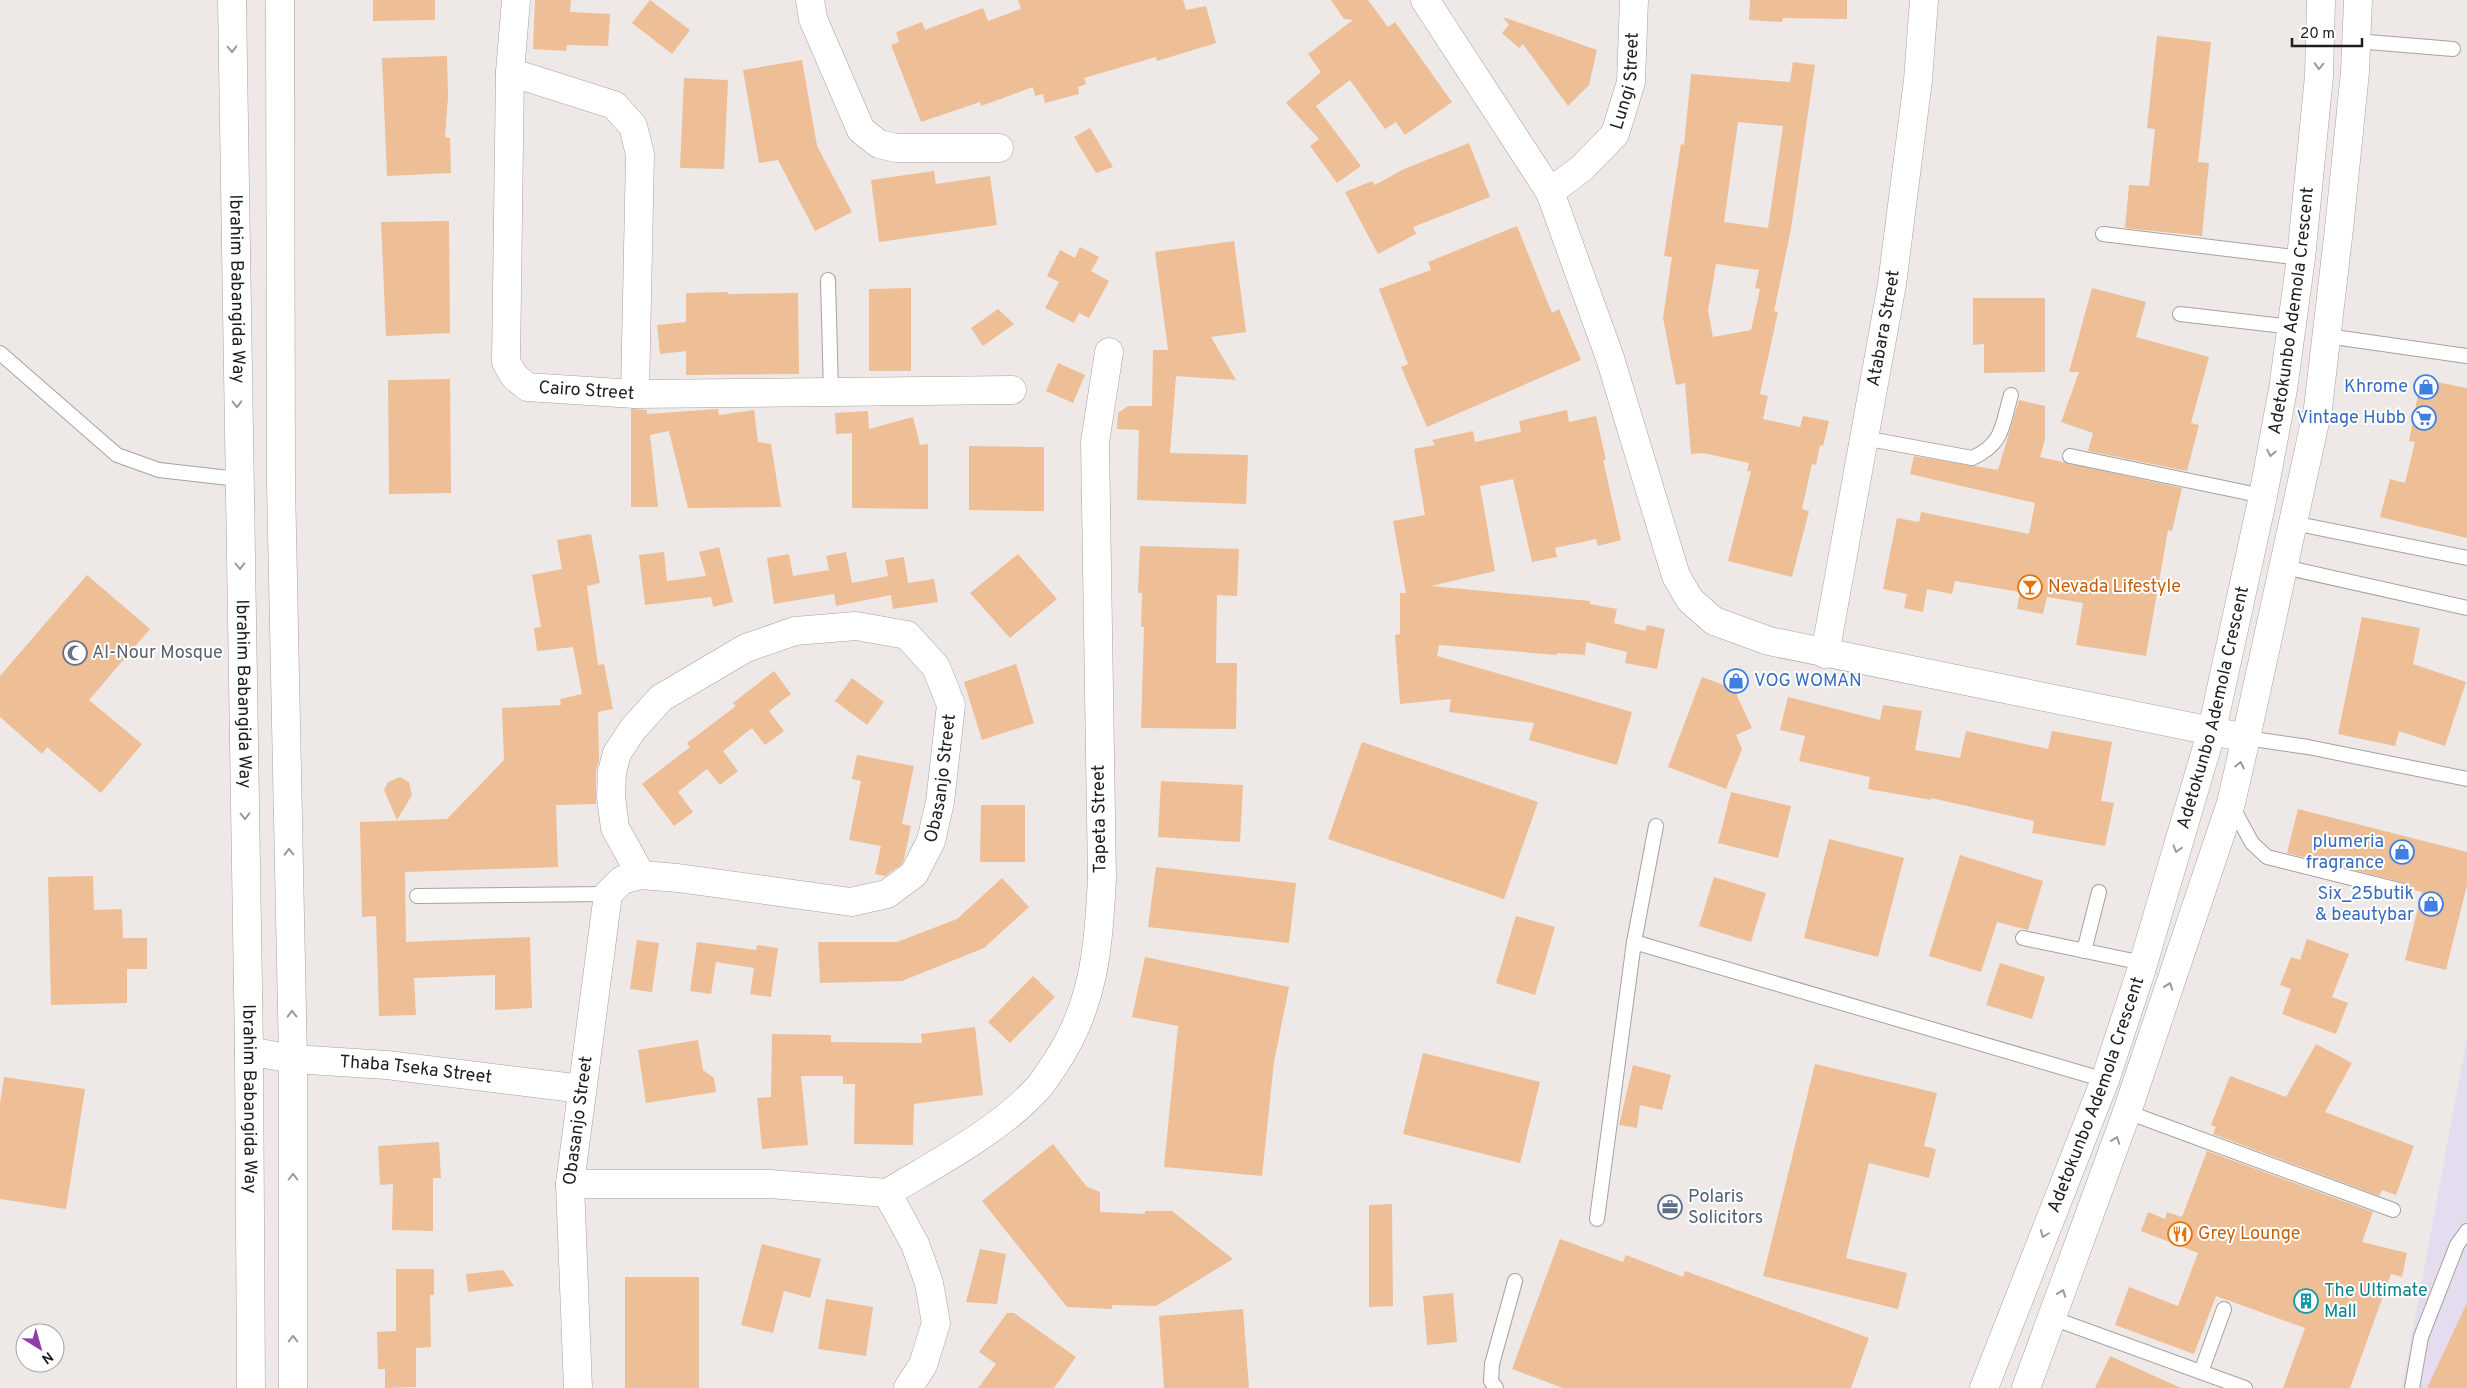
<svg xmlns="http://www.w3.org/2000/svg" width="2467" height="1388" font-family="Overpass,sans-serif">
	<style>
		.commercial { fill: #e6dcf0 }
		.building { fill: #eebe96; fill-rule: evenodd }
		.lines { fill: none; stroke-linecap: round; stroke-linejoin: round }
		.service-casing { stroke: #a6a29e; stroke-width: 16 }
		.minor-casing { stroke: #a6a29e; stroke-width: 29 }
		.secondary-casing { stroke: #a6a29e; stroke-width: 29 }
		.service { stroke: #fff; stroke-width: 14 }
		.minor { stroke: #fff; stroke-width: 28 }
		.secondary { stroke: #fff; stroke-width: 28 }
		.oneway { stroke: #9b9a99 }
		.labels { text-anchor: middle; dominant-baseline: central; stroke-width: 4; stroke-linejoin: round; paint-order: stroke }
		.street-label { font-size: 18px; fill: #201e1d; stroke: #fff }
		.shop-label { font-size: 18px; fill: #366cbe; stroke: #fff; text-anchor: end }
		.food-label { font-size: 18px; fill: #c56008; stroke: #fff; text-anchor: start }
		.worship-label { font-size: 18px; fill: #5b616d; stroke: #fff; text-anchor: start }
		.service-label { font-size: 18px; fill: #4e5e75; stroke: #fff; text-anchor: start }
		.culture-label { font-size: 18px; fill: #0d838f; stroke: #fff; text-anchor: start }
	</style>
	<rect width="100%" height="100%" fill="#eee9e6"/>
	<!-- commercial -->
	<polygon class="commercial" points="2467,1037 2467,1388 2402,1388"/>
	<!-- building -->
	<g class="building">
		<polygon points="373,0 435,0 435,20 373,21"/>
		<polygon points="535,0 571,0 570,12 610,14 608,46 567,45 566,51 533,49"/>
		<polygon points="650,0 690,30 672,54 632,23"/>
		<polygon points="1018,0 1183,0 1186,10 1206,6 1216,43 1157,61 1156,57 1084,78 1086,84 1078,87 1079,94 1045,103 1043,94 1035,96 1033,87 981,106 980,102 921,122 891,45 899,42 896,32 922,22 925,30 983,8 988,21 1021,9"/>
		<polygon points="1331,0 1368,0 1388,27 1395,22 1452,102 1405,135 1396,122 1385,129 1350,80 1316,106 1361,166 1337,183 1310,146 1319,139 1286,103 1321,72 1308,54 1353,20 1344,19"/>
		<polygon points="1750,0 1847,0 1847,19 1783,18 1782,22 1749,20"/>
		<polygon points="1503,17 1597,50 1589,85 1568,106 1523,44 1519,48 1502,33 1509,25"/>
		<polygon points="2157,36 2211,42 2198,162 2209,163 2202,236 2125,228 2129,185 2149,186 2155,129 2147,128"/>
		<polygon points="447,56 448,97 445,137 450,138 451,173 387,176 382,58"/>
		<polygon points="802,60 817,146 852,212 815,231 778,160 759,163 743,70"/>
		<path d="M 1793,62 L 1815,65 L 1791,229 L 1774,311 L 1778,312 L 1760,394 L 1768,396 L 1763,419 L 1800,427 L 1803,416 L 1829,421 L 1823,446 L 1820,445 L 1816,465 L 1812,464 L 1802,509 L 1809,511 L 1792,577 L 1728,561 L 1751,471 L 1747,471 L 1749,463 L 1703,453 L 1691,454 L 1685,383 L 1676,385 L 1663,318 L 1672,257 L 1664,256 L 1681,144 L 1684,145 L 1691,74 L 1790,82 ZM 1738,122 L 1783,126 L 1768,228 L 1724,222 ZM 1716,264 L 1759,270 L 1755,288 L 1760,289 L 1751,330 L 1713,337 L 1708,311 Z"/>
		<polygon points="684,78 728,80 724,169 680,168"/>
		<polygon points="1090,128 1113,167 1096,173 1074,137"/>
		<polygon points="1469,143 1490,197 1413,227 1416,234 1378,254 1345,192 1372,181 1375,185 1404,169"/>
		<polygon points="934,171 936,184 990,176 997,225 879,242 871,180"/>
		<polygon points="449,221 450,333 386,336 381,222"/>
		<polygon points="1517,226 1552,313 1559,309 1581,360 1427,427 1401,367 1408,364 1379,289 1431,270 1428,262"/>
		<polygon points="1234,241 1246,332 1211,337 1236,380 1176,376 1170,453 1248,455 1246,504 1137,500 1139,430 1117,429 1118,413 1128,406 1152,406 1153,350 1168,350 1155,252"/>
		<polygon points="1080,247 1099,257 1091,271 1109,281 1089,318 1079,313 1074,323 1045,308 1059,282 1047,276 1060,250 1075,258"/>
		<polygon points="911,288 911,371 869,371 869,289"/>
		<polygon points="2092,288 2146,302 2136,337 2209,357 2191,423 2199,425 2187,471 2088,451 2093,433 2061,422 2079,372 2069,372"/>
		<polygon points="728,292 728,294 798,293 799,374 686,375 686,351 660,354 657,325 686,322 686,293"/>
		<polygon points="1973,298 2045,298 2045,372 1984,373 1984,344 1973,345"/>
		<polygon points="998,309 1014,324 983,346 971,328"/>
		<polygon points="1058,363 1085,375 1073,403 1046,391"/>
		<polygon points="450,379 451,493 389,494 388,380"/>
		<polygon points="2421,379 2467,388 2467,538 2380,517 2390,479 2405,483 2415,442 2409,441"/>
		<polygon points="2019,400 2045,406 2045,439 2040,457 2182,488 2172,531 2168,530 2146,656 2076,645 2083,603 2047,597 2043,614 2017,609 2020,592 1955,581 1952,594 1927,589 1923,612 1904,608 1907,594 1883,589 1897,518 1919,522 1921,512 2029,534 2035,503 1910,474 1914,456 1998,470"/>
		<polygon points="631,409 647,410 647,414 718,409 719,415 754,410 758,442 771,444 781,507 688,508 669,431 650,435 658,507 631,507"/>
		<polygon points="1567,410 1569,422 1596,416 1606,460 1603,460 1621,540 1598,546 1596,539 1555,548 1557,557 1532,562 1513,479 1480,486 1495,571 1431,586 1590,601 1590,604 1617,609 1614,623 1645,631 1647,625 1665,629 1657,669 1625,663 1627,652 1586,642 1585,655 1557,653 1557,655 1439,645 1437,656 1632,712 1617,765 1529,740 1534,723 1449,712 1451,699 1400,704 1395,635 1400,634 1400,593 1406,593 1393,521 1425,515 1414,449 1435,445 1432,440 1473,431 1475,442 1521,432 1519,421"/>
		<polygon points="868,411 869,429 913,417 920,445 928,444 928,509 852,508 852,433 854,433 836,434 835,413"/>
		<polygon points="969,446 1044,447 1044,511 969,510"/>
		<polygon points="591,534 600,583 587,586 598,665 604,664 613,709 598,712 599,760 596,771 596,804 556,805 558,867 405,872 406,942 530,937 532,1008 495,1010 495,975 414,978 416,1015 379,1016 376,916 362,917 360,822 447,819 504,760 502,708 561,705 560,699 582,694 573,647 537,651 534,628 541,627 532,575 562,569 557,540"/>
		<polygon points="1140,546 1239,549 1237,596 1217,595 1216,663 1237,663 1236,729 1141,728 1144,627 1141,627 1142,593 1138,593"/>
		<polygon points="719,547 733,602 713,607 711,597 645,605 639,555 664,552 667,581 706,576 699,552"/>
		<polygon points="846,552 852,583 888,576 885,560 904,557 908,583 934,579 938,602 893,609 891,595 836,606 834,594 774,604 767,558 789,554 793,576 829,570 826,556"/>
		<polygon points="1018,554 1057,599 1010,638 970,593"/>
		<polygon points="87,575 150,629 89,700 142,744 101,793 47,747 42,754 0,717 0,676"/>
		<polygon points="2362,617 2420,628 2413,664 2466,682 2445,746 2399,731 2395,746 2338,734"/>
		<polygon points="1016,664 1034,723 982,740 964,682"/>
		<polygon points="774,671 791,694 769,711 784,731 765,745 752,728 723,751 738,771 720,785 707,769 678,792 693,812 674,826 642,784 690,747 687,743 736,706 733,703"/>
		<polygon points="1702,677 1734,689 1752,728 1736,735 1742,749 1726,789 1668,767"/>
		<polygon points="852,678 884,702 867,725 835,701"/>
		<polygon points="1788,697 1880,720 1883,705 1922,711 1915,750 1960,758 1966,731 2048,749 2052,731 2112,742 2101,801 2114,803 2105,846 2032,833 2034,821 1931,798 1931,800 1868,789 1870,777 1799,761 1805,736 1780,730"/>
		<polygon points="1362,742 1538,802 1504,899 1328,839"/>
		<polygon points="857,755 914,766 902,824 911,826 904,859 902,864 885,876 875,874 881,846 849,840 861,781 852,779"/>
		<polygon points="400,777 409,782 412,795 397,820 384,790 388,782"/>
		<polygon points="1161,781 1243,785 1240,842 1158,837"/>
		<polygon points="1731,792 1791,806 1778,858 1718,843"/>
		<polygon points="981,805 1025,805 1025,862 980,862"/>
		<polygon points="2298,809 2467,852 2467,885 2446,970 2405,960 2422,892 2411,889 2405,883 2287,853"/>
		<polygon points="1829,839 1904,858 1878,957 1804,938"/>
		<polygon points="1960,855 2043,881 2028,930 1997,922 1981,972 1929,956"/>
		<polygon points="1156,867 1296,883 1289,943 1148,927"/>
		<polygon points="93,876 94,910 122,909 123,938 147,938 147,969 127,969 127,1003 51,1005 48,877"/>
		<polygon points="1714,877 1766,893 1751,942 1699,926"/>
		<polygon points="1002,878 1029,907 984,948 902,981 820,983 818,942 897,942 957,919"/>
		<polygon points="1516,916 1555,927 1535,995 1496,983"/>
		<polygon points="2307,939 2349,954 2332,997 2348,1003 2336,1034 2282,1014 2291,989 2280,985 2291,957 2300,960"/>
		<polygon points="637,940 659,943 652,992 630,989"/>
		<polygon points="697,942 756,950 757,945 778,948 771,997 750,994 754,968 716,962 711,994 690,991"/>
		<polygon points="1145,957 1289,987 1274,1062 1262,1176 1164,1167 1178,1026 1132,1017"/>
		<polygon points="2000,963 2045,977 2032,1019 1986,1005"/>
		<polygon points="1033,976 1055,997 1010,1043 988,1022"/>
		<polygon points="975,1027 983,1095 914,1104 913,1145 854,1144 855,1084 843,1084 843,1076 801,1076 808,1145 762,1149 757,1098 771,1097 772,1034 831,1035 831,1042 922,1043 921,1034"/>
		<polygon points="698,1040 703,1070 714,1078 716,1092 646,1103 638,1050"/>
		<polygon points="2316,1044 2352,1063 2325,1112 2414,1146 2396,1195 2382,1190 2379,1196 2213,1134 2216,1127 2211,1125 2230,1076 2286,1097"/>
		<polygon points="1423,1053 1540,1082 1520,1163 1403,1134"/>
		<polygon points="1815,1064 1937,1093 1924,1146 1936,1149 1929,1178 1869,1163 1846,1258 1907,1273 1898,1309 1763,1276"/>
		<polygon points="1633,1065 1671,1075 1662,1110 1640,1105 1637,1128 1619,1125"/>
		<polygon points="4,1077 85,1089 66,1209 0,1199 0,1104"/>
		<polygon points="439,1142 441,1178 433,1178 433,1231 392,1230 393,1184 380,1185 378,1146"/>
		<polygon points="1053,1144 1087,1187 1100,1192 1100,1212 1145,1214 1145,1211 1172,1211 1233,1259 1156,1306 1112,1305 1112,1309 1067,1307 982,1201"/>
		<polygon points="2207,1151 2373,1212 2362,1242 2407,1253 2402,1277 2391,1274 2350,1388 2283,1388 2305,1328 2216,1296 2194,1354 2115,1325 2129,1287 2178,1306 2198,1253 2141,1231 2148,1212 2165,1219 2167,1212 2182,1217"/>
		<polygon points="1392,1204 1393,1306 1369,1307 1369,1205"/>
		<polygon points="1560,1239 1623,1262 1626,1255 1683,1277 1685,1271 1869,1338 1851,1388 1563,1388 1512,1369"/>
		<polygon points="762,1244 821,1259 810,1298 784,1291 773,1333 741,1325"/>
		<polygon points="980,1249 1006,1254 997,1304 966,1302"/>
		<polygon points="396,1269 434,1269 434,1295 430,1295 431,1347 416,1348 416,1387 385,1388 385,1369 378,1369 377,1332 396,1331"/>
		<polygon points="503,1270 514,1286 468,1292 466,1274"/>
		<rect x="625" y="1277" width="74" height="111"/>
		<polygon points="1453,1293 1457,1342 1427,1345 1423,1296"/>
		<polygon points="826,1299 873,1307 866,1356 818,1349"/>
		<polygon points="2467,1303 2467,1388 2427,1388"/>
		<polygon points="1243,1309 1249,1388 1164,1388 1159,1316"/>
		<polygon points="1007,1313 1014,1313 1076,1357 1054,1388 978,1388 996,1364 979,1352"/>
		<polygon points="2110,1356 2181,1388 2095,1388"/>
	</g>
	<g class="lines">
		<!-- service casing -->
		<g class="service-casing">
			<g id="service">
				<polyline points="2356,41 2453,49"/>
				<polyline points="2103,234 2301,258"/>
				<polyline points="828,280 831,392"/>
				<polyline points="2180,314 2292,327"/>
				<polyline points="2327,336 2467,356"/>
				<polyline points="0,353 117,455 159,470 238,479"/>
				<path d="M 1864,438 L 1972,458 C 2004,444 2002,425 2011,395"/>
				<polyline points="2070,456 2263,496"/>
				<polyline points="2293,523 2467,558"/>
				<polyline points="2284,567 2467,608"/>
				<polyline points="2246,738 2308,747 2467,779"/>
				<polyline points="2232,806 2252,843 2267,857 2403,891"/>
				<polyline points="417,896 608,894"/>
				<polyline points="2023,938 2143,963"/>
				<polyline points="1634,942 1656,826"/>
				<polyline points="2084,951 2099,892"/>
				<polyline points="2127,1112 2393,1210"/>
				<polyline points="1597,1219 1634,942 2105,1080"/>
				<polyline points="2052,1318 2245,1388"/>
				<polyline points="2201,1372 2224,1309"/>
				<polyline points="1496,1388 1491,1381 1492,1364 1515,1281"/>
				<polyline points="2412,1388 2421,1337 2457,1245 2467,1231"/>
			</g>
		</g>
		<!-- minor casing -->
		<g class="minor-casing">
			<g id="minor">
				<path id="s1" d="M 516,0 L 510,72 L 506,362 L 514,376 L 527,387 L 635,394 L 1012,390"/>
				<polyline points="810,0 813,19 861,130 879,144 896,148 999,148"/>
				<polyline points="1425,0 1550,192 1610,358 1676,576 1690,600 1714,621 1769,641 2246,738"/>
				<polyline points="510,72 614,105 633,126 640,154 635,394"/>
				<path id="s2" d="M 1550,192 L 1582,168 L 1615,134 L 1631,82 L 1634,0"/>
				<path id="s3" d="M 1825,654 L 1892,284 L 1918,80 L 1924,0"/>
				<path id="s4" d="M 249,1051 L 293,1059 L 387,1065 L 582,1089"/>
				<polyline points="570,1184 770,1184 887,1193 915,1244 929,1283 936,1323 923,1365 908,1388"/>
				<path d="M 887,1193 C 937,1163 997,1132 1037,1089 C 1044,1082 1049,1072 1055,1064 C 1095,1004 1098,948 1102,879 L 1095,442 L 1109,352"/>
				<path id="s5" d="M 578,1388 L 570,1184 L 608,894 L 622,880 L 641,875 L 678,878 L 851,902 L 887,894 L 914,874 L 931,841 L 940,802 L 951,705 L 936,667 L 907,635 L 856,626 L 795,631 L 746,648 L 661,698 L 633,729 L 617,753 L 612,772 L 611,797 L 615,828 L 641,875"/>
			</g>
		</g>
		<!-- secondary casing -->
		<g class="secondary-casing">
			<g id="secondary">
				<path id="s6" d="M 232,0 L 249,1051 L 251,1388"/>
				<polyline points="280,0 281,483 293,1059 293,1388"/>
				<path id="s7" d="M 1984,1388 L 2105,1080 L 2141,971 L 2212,730 L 2263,496 L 2283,389 L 2301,258 L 2319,76 L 2321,0"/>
				<polyline points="2026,1388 2127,1112 2231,803 2246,738 2318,408 2339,229 2355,72 2358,0"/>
			</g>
		</g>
		<!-- service -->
		<use href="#service" class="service"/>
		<!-- minor -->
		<use href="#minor" class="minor"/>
		<!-- secondary -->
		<use href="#secondary" class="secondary"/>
	</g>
	<!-- one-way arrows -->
	<defs><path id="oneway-chevron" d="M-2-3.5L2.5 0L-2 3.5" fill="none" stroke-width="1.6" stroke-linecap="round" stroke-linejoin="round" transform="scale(1.25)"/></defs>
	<g class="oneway">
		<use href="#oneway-chevron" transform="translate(232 49) rotate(89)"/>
		<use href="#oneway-chevron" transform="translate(2319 66) rotate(92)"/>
		<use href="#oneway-chevron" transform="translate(237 404) rotate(89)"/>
		<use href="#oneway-chevron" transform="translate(2271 453) rotate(101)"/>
		<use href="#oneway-chevron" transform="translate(240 566) rotate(89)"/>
		<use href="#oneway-chevron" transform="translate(2240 765) rotate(-77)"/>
		<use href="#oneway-chevron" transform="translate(245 816) rotate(89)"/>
		<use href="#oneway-chevron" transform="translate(2177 849) rotate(106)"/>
		<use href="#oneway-chevron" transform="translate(289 852) rotate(-91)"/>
		<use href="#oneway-chevron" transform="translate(2169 986) rotate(-71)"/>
		<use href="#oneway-chevron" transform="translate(292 1014) rotate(-91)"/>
		<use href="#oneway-chevron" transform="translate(2116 1140) rotate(-70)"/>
		<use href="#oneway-chevron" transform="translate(293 1177) rotate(-90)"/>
		<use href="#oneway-chevron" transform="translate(2044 1234) rotate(111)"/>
		<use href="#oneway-chevron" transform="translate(2062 1293) rotate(-70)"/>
		<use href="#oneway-chevron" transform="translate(293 1339) rotate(-90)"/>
	</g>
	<!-- icons -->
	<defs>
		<g id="shop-ring" transform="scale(1.25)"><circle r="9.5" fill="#fff" stroke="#3f7fe0" stroke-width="1.5"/><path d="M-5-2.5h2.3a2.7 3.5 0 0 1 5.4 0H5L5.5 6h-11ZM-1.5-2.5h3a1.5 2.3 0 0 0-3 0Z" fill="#3f7fe0"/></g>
		<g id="supermarket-ring" transform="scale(1.25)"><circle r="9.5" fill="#fff" stroke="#3f7fe0" stroke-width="1.5"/><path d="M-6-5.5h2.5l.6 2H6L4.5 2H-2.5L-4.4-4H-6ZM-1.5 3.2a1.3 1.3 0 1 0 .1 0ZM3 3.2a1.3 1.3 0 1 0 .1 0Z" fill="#3f7fe0"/></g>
		<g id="bar-ring" transform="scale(1.25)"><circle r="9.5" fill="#fff" stroke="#e8710a" stroke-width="1.5"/><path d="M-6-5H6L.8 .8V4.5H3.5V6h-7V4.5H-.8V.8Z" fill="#e8710a"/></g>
		<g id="mosque-ring" transform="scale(1.25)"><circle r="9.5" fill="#fff" stroke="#6b7280" stroke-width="1.5"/><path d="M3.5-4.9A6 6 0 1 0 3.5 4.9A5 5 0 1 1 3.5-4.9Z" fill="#6b7280"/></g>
		<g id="office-ring" transform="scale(1.25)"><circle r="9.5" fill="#fff" stroke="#5c6f8a" stroke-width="1.5"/><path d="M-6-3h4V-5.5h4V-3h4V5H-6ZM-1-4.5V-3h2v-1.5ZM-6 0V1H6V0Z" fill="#5c6f8a"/></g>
		<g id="restaurant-ring" transform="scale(1.25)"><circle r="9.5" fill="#fff" stroke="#e8710a" stroke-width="1.5"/><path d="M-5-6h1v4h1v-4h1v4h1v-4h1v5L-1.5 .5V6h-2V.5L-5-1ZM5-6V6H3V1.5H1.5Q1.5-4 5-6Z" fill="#e8710a"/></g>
		<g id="building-ring" transform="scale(1.25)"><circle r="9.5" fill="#fff" stroke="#0f9aa8" stroke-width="1.5"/><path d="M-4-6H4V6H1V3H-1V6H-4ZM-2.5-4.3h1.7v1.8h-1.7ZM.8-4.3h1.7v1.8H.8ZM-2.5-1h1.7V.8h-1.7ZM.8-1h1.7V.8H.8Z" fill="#0f9aa8"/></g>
	</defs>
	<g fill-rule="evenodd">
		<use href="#shop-ring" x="2426" y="387"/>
		<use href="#supermarket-ring" x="2424" y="418"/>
		<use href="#bar-ring" x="2030" y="587"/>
		<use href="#mosque-ring" x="75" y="653"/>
		<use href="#shop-ring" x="1736" y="681"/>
		<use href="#shop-ring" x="2402" y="852"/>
		<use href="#shop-ring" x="2431" y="904"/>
		<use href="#office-ring" x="1670" y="1207"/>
		<use href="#restaurant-ring" x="2180" y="1234"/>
		<use href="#building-ring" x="2306" y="1301"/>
	</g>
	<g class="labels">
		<!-- street labels -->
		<g class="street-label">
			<text stroke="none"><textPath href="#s2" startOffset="142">Lungi Street</textPath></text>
			<text stroke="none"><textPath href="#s6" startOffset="289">Ibrahim Babangida Way</textPath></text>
			<text stroke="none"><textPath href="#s7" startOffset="1124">Adetokunbo Ademola Crescent</textPath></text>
			<text stroke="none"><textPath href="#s3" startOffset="331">Atabara Street</textPath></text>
			<text stroke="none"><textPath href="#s1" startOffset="455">Cairo Street</textPath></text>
			<text stroke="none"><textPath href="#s6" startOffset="694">Ibrahim Babangida Way</textPath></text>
			<text stroke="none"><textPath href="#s7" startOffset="719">Adetokunbo Ademola Crescent</textPath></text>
			<text stroke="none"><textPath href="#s5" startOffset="919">Obasanjo Street</textPath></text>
			<text transform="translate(1100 819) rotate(-91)">Tapeta Street</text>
			<text stroke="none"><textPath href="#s4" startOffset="168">Thaba Tseka Street</textPath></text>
			<text stroke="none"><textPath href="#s7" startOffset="314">Adetokunbo Ademola Crescent</textPath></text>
			<text stroke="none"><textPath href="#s6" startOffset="1099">Ibrahim Babangida Way</textPath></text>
			<text stroke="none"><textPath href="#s5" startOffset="268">Obasanjo Street</textPath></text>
		</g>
		<!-- shop labels -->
		<g class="shop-label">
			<text x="2408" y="387">Khrome</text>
			<text x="2406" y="418">Vintage Hubb</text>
			<text x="1754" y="681" text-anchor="start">VOG WOMAN</text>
			<text x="2384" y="842">plumeria<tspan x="2384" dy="21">fragrance</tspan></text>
			<text x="2414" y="894">Six_25butik<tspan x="2414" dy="21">&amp; beautybar</tspan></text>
		</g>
		<!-- food labels -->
		<g class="food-label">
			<text x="2048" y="587">Nevada Lifestyle</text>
			<text x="2198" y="1234">Grey Lounge</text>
		</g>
		<!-- worship labels -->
		<g class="worship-label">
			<text x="92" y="653">Al-Nour Mosque</text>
		</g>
		<!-- service labels -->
		<g class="service-label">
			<text x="1688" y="1197">Polaris<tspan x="1688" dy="21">Solicitors</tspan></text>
		</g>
		<!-- culture labels -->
		<g class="culture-label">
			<text x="2324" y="1291">The Ultimate<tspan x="2324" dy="21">Mall</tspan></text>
		</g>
	</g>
	<!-- north arrow -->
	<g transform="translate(40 1348) rotate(143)"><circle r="24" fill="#ffffff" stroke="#a6a5a5"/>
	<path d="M0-4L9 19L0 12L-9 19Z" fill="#903cab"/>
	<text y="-8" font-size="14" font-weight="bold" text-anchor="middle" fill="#201e1d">N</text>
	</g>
	<!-- scale -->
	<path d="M2292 38v8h70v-8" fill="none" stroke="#201e1d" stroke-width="2.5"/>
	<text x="2300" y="38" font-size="15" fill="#201e1d" stroke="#ffffff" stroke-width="4" paint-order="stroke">20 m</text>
</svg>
